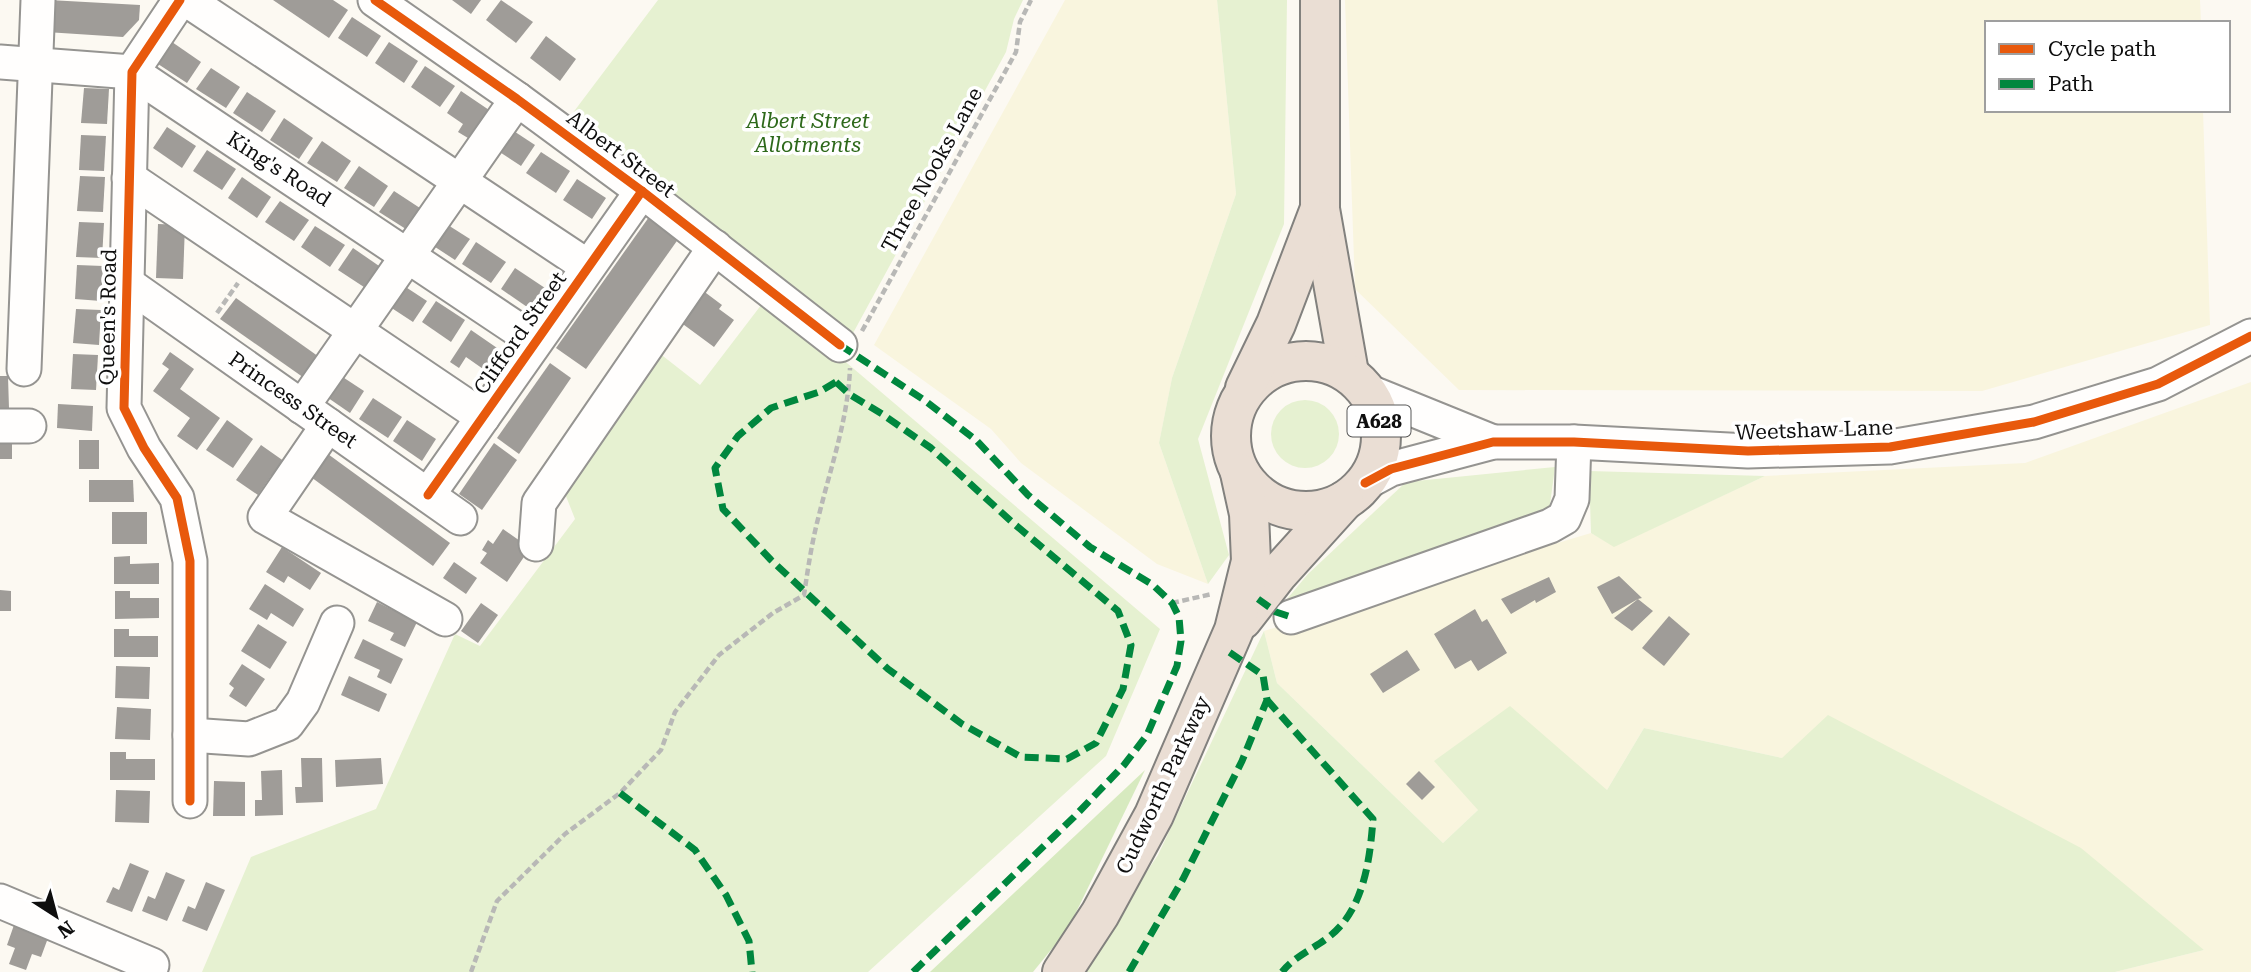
<svg xmlns="http://www.w3.org/2000/svg" width="2251" height="972" font-family="'Roboto Serif',serif">
	<style>
		.farmland { fill: #f9f5de }
		.green { fill: #e6f1d1 }
		.forest { fill: #d7eabf }
		.building { fill: #9f9c98 }
		.lines { fill: none; stroke-linecap: round; stroke-linejoin: round }
		.minor-casing { stroke: #959491; stroke-width: 37 }
		.highway-casing { stroke: #82817e; stroke-width: 42 }
		.path { stroke: #b8b8b6; stroke-width: 4.5; stroke-dasharray: 7 3.5; stroke-linecap: butt }
		.minor { stroke: #fffefd; stroke-width: 33 }
		.highway { stroke: #eaded4; stroke-width: 38 }
		.quiet { stroke: #00873e; stroke-width: 7; stroke-dasharray: 14 7; stroke-linecap: butt }
		.cycleway-casing { stroke: #fff; stroke-width: 13 }
		.cycleway { stroke: #e8590c; stroke-width: 9 }
		.labels { text-anchor: middle; dominant-baseline: central; stroke-width: 7; stroke-linejoin: round; paint-order: stroke }
		.shield { fill: #fff; stroke: #565656; stroke-width: 2 }
		.shield-label { font-size: 19px; font-weight: bold; fill: #0e0e0e }
		.park-label { font-size: 21px; font-style: italic; fill: #2e691b; stroke: #fff }
		.street-label { font-size: 21px; fill: #0e0e0e; stroke: #fff }
	</style>
	<rect width="100%" height="100%" fill="#fcf9f2"/>
	<!-- farmland -->
	<g class="farmland">
		<polygon points="1065,0 1217,0 1236,194 1172,378 1159,443 1208,584 1157,564 1021,463 991,429 874,345"/>
		<polygon points="1345,0 2200,0 2201,23 1987,23 1987,110 2203,110 2210,325 1982,391 1459,390 1355,289"/>
		<polygon points="2251,382 2251,972 2115,972 2204,950 1782,758 1644,728 1607,790 1478,810 1443,843 1277,683 1264,631 1591,533 1614,546 1765,476 2025,463"/>
	</g>
	<!-- green -->
	<g class="green">
		<polygon points="658,0 1023,0 1014,19 1006,52 852,335 569,118"/>
		<polygon points="1217,0 1287,0 1284,224 1198,439 1229,555 1208,584 1159,443 1172,378 1236,194"/>
		<polygon points="768,296 1160,629 1106,756 868,972 202,972 251,857 376,809 455,634 480,646 575,519 560,481 654,349 700,385"/>
		<circle cx="1305" cy="434" r="34"/>
		<polygon points="1555,467 1549,512 1282,605 1308,574 1406,482"/>
		<polygon points="1589,471 1765,476 1614,547 1591,533"/>
		<polygon points="1264,631 1277,683 1443,843 1478,810 1434,761 1510,706 1607,790 1644,728 1782,758 1828,715 2081,848 2204,950 2115,972 1079,972 1158,855"/>
	</g>
	<!-- forest -->
	<polygon class="forest" points="1145,770 1068,929 1033,972 930,972"/>
	<!-- building -->
	<g class="building">
		<polygon points="49,0 140,5 139,20 123,37 46,32"/>
		<polygon points="273,0 333,0 348,10 329,38"/>
		<polygon points="452,0 481,0 471,14"/>
		<polygon points="501,0 533,22 516,43 486,20"/>
		<polygon points="352,17 381,36 367,57 338,38"/>
		<polygon points="546,36 576,59 560,81 530,58"/>
		<polygon points="172,42 201,62 187,83 158,64"/>
		<polygon points="389,42 418,61 404,83 375,63"/>
		<polygon points="425,66 455,86 440,107 411,87"/>
		<polygon points="211,68 240,87 226,108 196,89"/>
		<polygon points="84,88 109,89 107,124 81,123"/>
		<polygon points="461,91 492,112 473,141 458,132 463,124 447,113"/>
		<polygon points="247,92 276,111 262,132 233,113"/>
		<polygon points="284,118 313,138 299,159 270,140"/>
		<polygon points="506,126 535,145 521,166 492,147"/>
		<polygon points="167,127 196,146 182,168 153,148"/>
		<polygon points="81,135 106,136 104,171 79,170"/>
		<polygon points="322,141 351,161 337,182 307,163"/>
		<polygon points="207,150 236,169 222,190 193,171"/>
		<polygon points="541,152 570,171 556,193 526,173"/>
		<polygon points="359,166 388,186 374,207 344,188"/>
		<polygon points="80,176 105,177 103,212 77,211"/>
		<polygon points="242,177 271,197 257,218 228,198"/>
		<polygon points="577,179 606,198 592,219 563,200"/>
		<polygon points="394,191 423,210 409,231 379,212"/>
		<polygon points="280,201 309,220 294,241 265,222"/>
		<polygon points="649,217 679,238 586,369 556,348"/>
		<polygon points="440,220 470,239 455,260 426,241"/>
		<polygon points="79,222 104,223 102,258 76,257"/>
		<polygon points="158,224 185,225 183,279 156,278"/>
		<polygon points="315,226 345,245 330,267 301,247"/>
		<polygon points="476,242 506,262 491,283 462,264"/>
		<polygon points="353,248 382,268 367,289 338,270"/>
		<polygon points="77,265 103,266 101,301 75,299"/>
		<polygon points="515,268 545,288 530,309 501,289"/>
		<polygon points="398,282 427,301 413,322 384,303"/>
		<polygon points="702,290 722,305 719,309 734,320 714,347 676,319"/>
		<polygon points="236,298 322,359 307,380 220,319"/>
		<polygon points="436,301 465,320 451,342 422,322"/>
		<polygon points="76,309 101,310 99,345 73,343"/>
		<polygon points="471,330 500,350 486,371 466,357 459,368 450,362"/>
		<polygon points="170,352 194,369 180,389 220,418 197,450 177,436 190,418 153,391 169,369 162,364"/>
		<polygon points="73,354 98,355 96,390 71,389"/>
		<polygon points="550,363 571,378 519,454 497,438"/>
		<polygon points="335,372 364,391 350,413 321,393"/>
		<polygon points="0,376 8,376 9,409 0,409"/>
		<polygon points="373,398 402,417 388,438 359,419"/>
		<polygon points="58,404 93,406 92,431 57,428"/>
		<polygon points="227,420 253,439 233,468 206,450"/>
		<polygon points="407,420 436,439 422,461 393,441"/>
		<polygon points="12,440 12,459 0,459 0,441"/>
		<rect x="79" y="440" width="20" height="29"/>
		<polygon points="494,443 517,460 482,510 459,494"/>
		<polygon points="261,445 288,464 277,480 271,476 258,495 236,480"/>
		<polygon points="321,449 450,543 433,566 304,472"/>
		<polygon points="89,480 133,480 134,502 89,502"/>
		<rect x="112" y="512" width="35" height="32"/>
		<polygon points="503,529 530,548 507,582 480,563 487,553 482,550 488,540 493,544"/>
		<polygon points="282,547 321,573 310,590 288,576 284,583 266,572"/>
		<polygon points="130,556 130,564 159,563 159,584 114,584 114,557"/>
		<polygon points="454,562 477,578 466,594 443,578"/>
		<polygon points="1619,576 1642,598 1638,599 1653,611 1632,631 1614,618 1638,599 1612,614 1597,587"/>
		<polygon points="1549,577 1556,592 1536,603 1535,600 1511,614 1501,599"/>
		<polygon points="265,584 304,609 293,627 271,613 267,620 249,609"/>
		<polygon points="0,590 11,591 11,611 0,611"/>
		<polygon points="115,591 130,591 130,598 159,598 159,618 115,619"/>
		<polygon points="377,602 417,622 405,647 390,640 394,633 368,621"/>
		<polygon points="481,603 498,615 478,643 461,631"/>
		<polygon points="1475,609 1482,622 1487,619 1507,653 1478,671 1471,660 1455,669 1434,634"/>
		<polygon points="1669,616 1690,634 1664,666 1642,648"/>
		<polygon points="258,624 287,642 270,669 241,651"/>
		<polygon points="114,629 129,629 129,636 158,636 158,657 114,657"/>
		<polygon points="363,639 403,659 391,684 377,677 380,670 354,658"/>
		<polygon points="1407,650 1420,670 1383,693 1370,674"/>
		<polygon points="242,664 265,679 246,707 229,696 234,688 229,684"/>
		<polygon points="116,666 150,667 149,699 115,698"/>
		<polygon points="349,676 387,694 379,712 341,695"/>
		<polygon points="117,707 151,709 150,740 115,739"/>
		<polygon points="110,752 126,752 126,759 155,759 155,780 110,780"/>
		<polygon points="301,758 322,758 323,802 296,803 295,787 302,787"/>
		<polygon points="381,758 383,784 336,787 335,760"/>
		<polygon points="282,770 283,815 255,816 255,800 262,800 261,771"/>
		<polygon points="1419,771 1435,787 1422,800 1406,784"/>
		<polygon points="214,781 245,782 245,816 213,816"/>
		<polygon points="116,790 150,791 149,823 115,822"/>
		<polygon points="130,863 149,871 132,912 106,902 113,887 119,890"/>
		<polygon points="166,872 185,880 167,921 142,911 148,896 155,899"/>
		<polygon points="206,882 225,890 207,931 182,921 188,906 195,909"/>
		<polygon points="14,925 48,938 41,957 32,954 26,970 9,964 15,948 7,945"/>
	</g>
	<g class="lines">
		<!-- minor casing -->
		<g class="minor-casing">
			<g id="minor">
				<polyline points="180,0 132,72 124,408 144,448 177,498 190,561 190,801"/>
				<polyline points="187,0 587,266"/>
				<polyline points="375,0 517,99 642,191 840,345"/>
				<polyline points="0,62 132,72 535,341"/>
				<polyline points="129,178 483,417"/>
				<polyline points="125,282 460,518"/>
				<polyline points="24,369 38,0"/>
				<polyline points="1367,391 1493,442"/>
				<polyline points="302,407 517,99"/>
				<polyline points="328,425 265,517 445,619"/>
				<polyline points="0,426 29,426"/>
				<polyline points="1365,483 1391,469 1493,442 1574,442 1748,451 1890,447 2034,422 2158,384 2251,336"/>
				<polyline points="428,495 642,191"/>
				<polyline points="536,544 539,503 715,247"/>
				<polyline points="1291,617 1550,526 1564,518 1572,499 1574,442"/>
				<polyline points="190,735 249,739 287,724 303,702 337,623"/>
				<polyline points="0,901 152,965 149,972"/>
			</g>
		</g>
		<!-- highway casing -->
		<g class="highway-casing">
			<g id="highway">
				<polyline points="1320,0 1320,209 1349,373"/>
				<circle cx="1306" cy="436" r="75"/>
				<polyline points="1245,388 1276,324 1319,211"/>
				<polyline points="1242,620 1277,575 1344,501"/>
				<polyline points="1062,972 1100,914 1154,815 1234,630 1251,561 1249,514 1240,473"/>
			</g>
		</g>
		<!-- path -->
		<g class="path">
			<polyline points="217,313 238,283"/>
			<polyline points="862,331 1016,52 1020,22 1031,0"/>
			<polyline points="1172,603 1212,594"/>
			<path d="M 471,972 L 497,901 L 565,834 L 620,793 L 661,750 L 675,712 L 719,655 L 773,613 L 804,595 C 808,568 812,541 819,515 C 831,466 848,419 850,368"/>
		</g>
		<!-- minor -->
		<use href="#minor" class="minor"/>
		<!-- highway -->
		<use href="#highway" class="highway"/>
		<!-- quiet -->
		<g class="quiet">
			<polyline points="840,345 924,400 976,440 1028,495 1090,547 1153,585 1172,603 1179,617 1181,641 1177,666 1147,735 1124,765 1074,817 913,972"/>
			<polygon points="836,382 849,394 882,414 931,448 1013,523 1118,611 1131,645 1123,689 1096,743 1067,759 1021,757 962,724 888,669 771,560 723,509 715,468 738,436 771,408 819,392"/>
			<polyline points="1258,599 1276,612 1291,617"/>
			<path d="M 1267,700 L 1373,819 C 1370,859 1364,909 1330,936 C 1314,949 1296,955 1282,972"/>
			<polyline points="620,793 695,850 726,895 749,941 752,972"/>
			<polyline points="1129,972 1183,879 1242,761 1267,700 1263,675 1226,650"/>
		</g>
		<!-- cycleway casing -->
		<g class="cycleway-casing">
			<g id="cycleway">
				<polyline points="180,0 132,72 124,408 144,448 177,498 190,561 190,801"/>
				<polyline points="375,0 517,99 642,191 840,345"/>
				<polyline points="1365,483 1391,469 1493,442 1574,442 1748,451 1890,447 2034,422 2158,384 2251,336"/>
				<polyline points="428,495 642,191"/>
			</g>
		</g>
		<!-- cycleway -->
		<use href="#cycleway" class="cycleway"/>
	</g>
	<g class="labels">
		<!-- shield labels -->
		<rect class="shield" x="1347.5" y="405.5" width="63" height="31" rx="5"/>
		<g class="shield-label">
			<text x="1379" y="421">A628</text>
		</g>
		<!-- park labels -->
		<g class="park-label">
			<text x="808" y="121">Albert Street<tspan x="808" dy="24">Allotments</tspan></text>
		</g>
		<!-- street labels -->
		<g class="street-label">
			<text transform="translate(621 154) rotate(37)">Albert Street</text>
			<text transform="translate(279 169) rotate(33)">King's Road</text>
			<text transform="translate(932 170) rotate(-61)">Three Nooks Lane</text>
			<text transform="translate(108 317) rotate(-89)">Queen's Road</text>
			<text transform="translate(520 333) rotate(-55)">Clifford Street</text>
			<text transform="translate(293 400) rotate(35)">Princess Street</text>
			<text transform="translate(1814 430) rotate(-2)">Weetshaw Lane</text>
			<text transform="translate(1163 785) rotate(-65)">Cudworth Parkway</text>
		</g>
	</g>
	<!-- legend -->
	<rect x="1985" y="21" width="245" height="91" fill="#ffffff" stroke="#9f9f9f" stroke-width="2"/>
	<rect x="1999" y="44" width="35" height="10" fill="#e8590c" stroke="#9f9f9f" stroke-width="2"/>
	<text x="2048" y="56" font-size="21" fill="#0e0e0e">Cycle path</text>
	<rect x="1999" y="79" width="35" height="10" fill="#00873e" stroke="#9f9f9f" stroke-width="2"/>
	<text x="2048" y="91" font-size="21" fill="#0e0e0e">Path</text>
	<!-- north arrow -->
	<g transform="translate(56 916) rotate(144)" stroke="#ffffff" stroke-width="5" paint-order="stroke">
	<path d="M0-5L12 26L0 18L-12 26Z" fill="#0e0e0e"/>
	<text y="-10" font-size="19" font-weight="bold" text-anchor="middle" fill="#0e0e0e">N</text>
	</g>
</svg>
